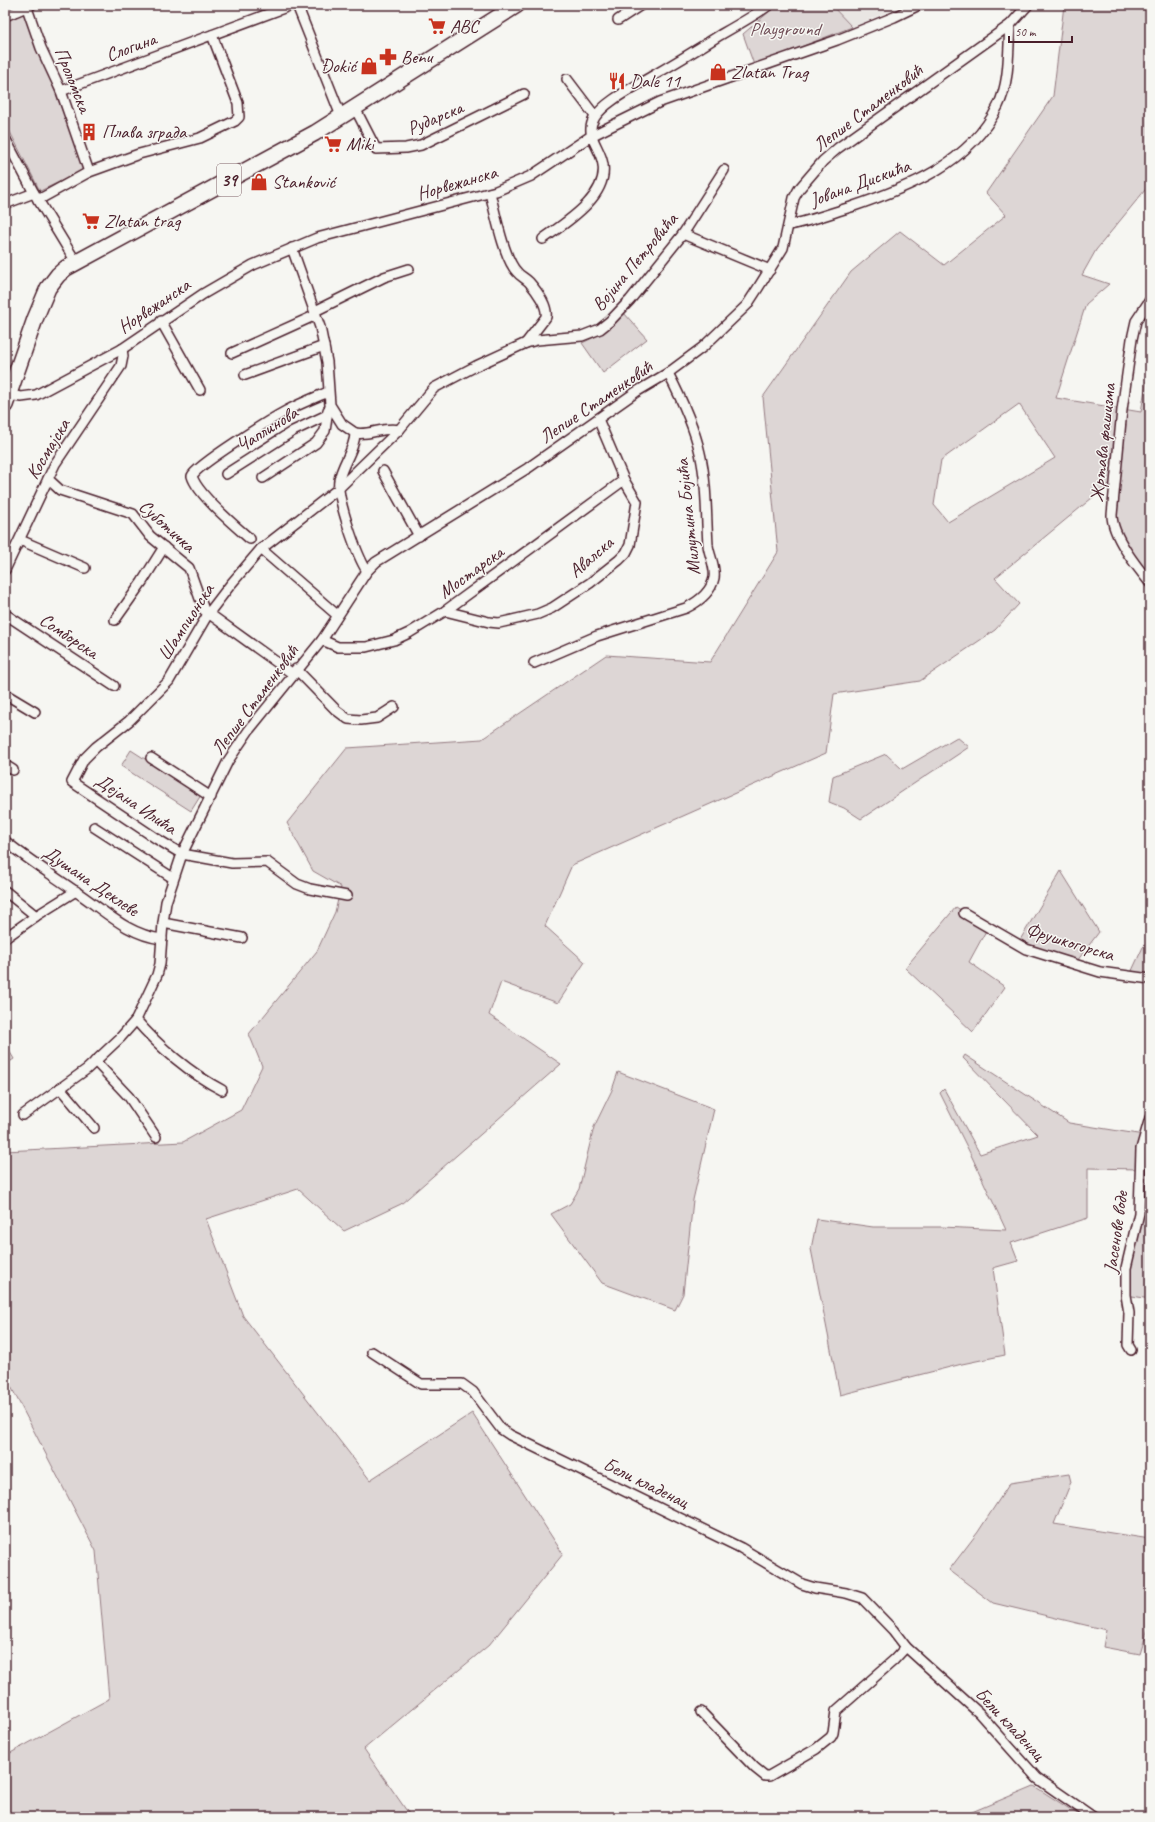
<svg xmlns="http://www.w3.org/2000/svg" width="1155" height="1822" font-family="Caveat,sans-serif">
	<style>
		.built { fill: #e9e6e3 }
		.green { fill: #ddd6d5; stroke: #947a80; fill-rule: evenodd }
		.lines { fill: none; stroke-linecap: round; stroke-linejoin: round }
		.street-casing { stroke: #4a1f2b; stroke-width: 12 }
		.primary-casing { stroke: #4a1f2b; stroke-width: 18 }
		.street { stroke: #f6f6f2; stroke-width: 9 }
		.primary { stroke: #f6f6f2; stroke-width: 15 }
		.labels { text-anchor: middle; dominant-baseline: central; stroke-width: 3; stroke-linejoin: round; paint-order: stroke }
		.shield { fill: #f6f6f2; stroke: #7e6067; stroke-width: 1 }
		.shield-label { font-size: 18px; font-weight: bold; fill: #4a1f2b }
		.poi-label { font-size: 19px; fill: #4a1f2b; stroke: #f6f6f2; text-anchor: start }
		.park-label { font-size: 19px; fill: #6f4d56; stroke: #f6f6f2 }
		.street-label { font-size: 19px; fill: #4a1f2b; stroke: #f6f6f2 }
	</style>
	<rect width="100%" height="100%" fill="#f6f6f2"/>
	<filter id="ink" filterUnits="userSpaceOnUse"><feTurbulence type="fractalNoise" baseFrequency=".025" numOctaves="2"/><feDisplacementMap in="SourceGraphic" scale="8" xChannelSelector="R" yChannelSelector="G"/><feConvolveMatrix kernelMatrix="1 2 1 2 8 2 1 2 1" color-interpolation-filters="sRGB"/></filter>
	<g filter="url(#ink)">
		<!-- built -->
		<polygon class="built" points="831,5 904,5 852,27"/>
		<!-- green -->
		<g class="green">
			<polygon points="777,5 831,5 852,27 754,65 743,34"/>
			<path d="M 1064,5 L 1150,5 L 1150,184 L 1096,250 L 1082,275 L 1109,284 L 1086,304 L 1056,398 L 1141,412 L 1150,361 L 1150,583 L 1112,523 L 1115,479 L 995,578 L 1019,604 L 995,630 L 920,681 L 834,694 L 826,753 L 572,865 L 545,926 L 585,962 L 558,1003 L 501,982 L 489,1015 L 561,1064 L 401,1204 L 344,1231 L 298,1189 L 206,1219 L 243,1316 L 370,1480 L 472,1413 L 563,1554 L 489,1645 L 364,1749 L 411,1817 L 5,1817 L 5,1756 L 109,1699 L 96,1551 L 5,1375 L 5,1151 L 183,1142 L 241,1110 L 262,1066 L 249,1034 L 317,951 L 335,912 L 341,887 L 313,871 L 287,823 L 347,748 L 482,739 L 606,655 L 710,662 L 778,552 L 763,397 L 851,272 L 900,231 L 944,265 L 1006,215 L 986,193 L 1053,96 ZM 1019,404 L 1055,458 L 948,522 L 934,505 L 941,460 Z"/>
			<polygon points="25,13 85,170 40,191 5,122 5,21"/>
			<path d="M 624,313 L 647,339 L 603,373 L 582,343 C 601,334 611,329 624,313 Z"/>
			<polygon points="957,737 969,747 861,819 844,808 829,802 833,776 886,754 902,769"/>
			<polygon points="131,750 201,795 191,811 121,766"/>
			<polygon points="1061,871 1099,932 1074,965 1017,945"/>
			<polygon points="956,907 988,927 969,962 1005,987 973,1032 905,968"/>
			<polygon points="1150,940 1150,979 1129,977 1143,947"/>
			<polygon points="5,1044 14,1059 5,1065"/>
			<polygon points="965,1055 1069,1123 1144,1135 1150,1118 1150,1183 1139,1182 1139,1169 1088,1168 1088,1218 1011,1243 1018,1261 993,1268 1005,1355 962,1364 840,1395 811,1249 817,1219 873,1227 942,1227 1006,1230 972,1157 940,1093 944,1089 980,1154 1038,1135 963,1058"/>
			<polygon points="618,1072 714,1109 693,1200 683,1294 675,1310 602,1283 551,1214 570,1204 579,1189 594,1127 612,1090"/>
			<polygon points="1139,1213 1150,1214 1150,1299 1126,1295"/>
			<polygon points="1069,1474 1071,1482 1054,1524 1150,1539 1150,1622 1140,1654 1103,1647 1106,1630 993,1603 949,1570 978,1532 1010,1483"/>
			<polygon points="1034,1786 1082,1817 960,1817"/>
		</g>
		<g class="lines">
			<!-- street casing -->
			<g class="street-casing">
				<g id="street">
					<polyline points="26,5 41,48 61,91 89,172 139,154 200,138 235,121 239,117 238,103 212,35"/>
					<polyline points="297,5 341,116"/>
					<polyline points="5,16 31,5"/>
					<polyline points="618,20 641,5"/>
					<polyline points="567,79 595,116"/>
					<polyline points="61,91 292,5"/>
					<polyline points="355,108 376,149 406,148 421,145 524,94"/>
					<polyline points="5,138 34,193 76,262"/>
					<path d="M 490,193 C 495,212 504,259 517,272 C 520,276 525,278 529,282 C 536,290 548,306 546,317 L 526,343"/>
					<polyline points="38,200 89,172"/>
					<polyline points="5,204 34,193"/>
					<path d="M 789,225 C 810,221 831,213 851,207 C 907,188 970,164 998,106 C 1010,82 1008,52 1010,25"/>
					<polyline points="683,234 770,270"/>
					<path d="M 543,239 C 565,223 608,197 603,165 C 601,147 583,135 595,117 C 605,102 629,90 644,81 C 670,66 695,51 720,35 C 736,26 754,16 769,5"/>
					<path d="M 292,248 L 320,327 L 327,362 L 330,405 L 342,424 L 355,433 C 355,449 342,464 339,480 C 336,497 357,556 367,571"/>
					<path d="M 1150,300 L 1136,321 L 1132,339 L 1122,410 L 1112,515 C 1112,536 1137,567 1150,583"/>
					<polyline points="315,311 384,277 409,269"/>
					<polyline points="161,321 200,390"/>
					<polyline points="232,353 316,315"/>
					<polyline points="245,375 324,346"/>
					<polyline points="9,395 21,397 36,395 122,349 203,294 253,265 317,238 496,191 531,176 591,136 660,102 837,40 894,17 919,5"/>
					<path d="M 355,433 C 370,436 383,426 399,430"/>
					<polyline points="383,471 419,536"/>
					<polyline points="226,474 293,431 327,415"/>
					<polyline points="263,478 316,443 325,431 328,410"/>
					<polyline points="48,479 60,490 133,514 150,536 189,568 204,610 293,674"/>
					<path d="M 250,539 C 235,526 197,494 192,476 C 197,465 271,419 286,411 C 299,404 314,398 328,392"/>
					<polyline points="20,540 85,568"/>
					<polyline points="261,549 337,615"/>
					<polyline points="5,570 55,464 121,366 123,356 122,349"/>
					<polyline points="445,611 489,622 499,623 538,614 552,608 590,583 619,560 626,553 630,545 637,502 624,480 598,419"/>
					<polyline points="5,614 114,686"/>
					<polyline points="115,620 142,582 164,547"/>
					<polyline points="322,640 338,647 366,647 394,640 409,633 445,611 624,480"/>
					<path d="M 534,663 L 597,636 L 686,608 C 698,602 711,592 714,578 C 716,567 709,555 708,545 C 706,514 707,483 700,453 C 694,426 681,398 668,373"/>
					<polyline points="296,669 336,710 348,719 361,720 377,718 394,707"/>
					<polyline points="5,694 35,712"/>
					<polyline points="151,758 211,797"/>
					<polyline points="5,765 13,770"/>
					<polyline points="94,827 173,878"/>
					<path d="M 5,841 C 27,859 51,874 75,891 C 103,909 127,935 162,939"/>
					<polyline points="5,891 36,916"/>
					<polyline points="347,896 310,889 297,884 267,862 232,863 182,854 157,839 72,782 84,759 96,747 129,721 169,681 208,614 231,584 261,549 338,489 399,430 434,388 476,366 526,343 537,340 582,336 600,329 610,321 630,300 683,234 724,170"/>
					<polyline points="964,913 1026,949 1100,972 1150,979"/>
					<polyline points="163,923 242,938"/>
					<polyline points="5,938 36,916 76,891"/>
					<path d="M 136,1020 C 158,1046 191,1074 222,1090"/>
					<polyline points="95,1061 129,1097 156,1137"/>
					<polyline points="60,1088 94,1128"/>
					<polyline points="23,1115 87,1069 120,1038 136,1020 157,975 160,964 163,923 166,902 182,854 228,761 249,730 322,640 367,571 376,562 528,468 636,392 668,373 703,347 747,305 758,288 783,248 794,198 799,189 823,161 838,148 1010,25 1028,5"/>
					<polyline points="1131,1350 1128,1345 1129,1313 1126,1295 1126,1268 1139,1213 1141,1149 1150,1118"/>
					<polyline points="372,1352 421,1384 462,1384 473,1392 501,1429 510,1435 741,1548 802,1584 815,1588 846,1593 862,1598 893,1630 906,1647 979,1713 1037,1778 1093,1817"/>
					<polyline points="701,1712 755,1768 765,1776 769,1776 816,1749 831,1737 833,1733 836,1711 894,1660 906,1647"/>
				</g>
			</g>
			<!-- primary casing -->
			<g class="primary-casing">
				<polyline id="primary" points="5,405 35,319 48,288 58,275 66,268 315,133 517,5"/>
			</g>
			<!-- street -->
			<use href="#street" class="street"/>
			<!-- primary -->
			<use href="#primary" class="primary"/>
		</g>
	</g>
	<!-- icons -->
	<defs>
		<g id="supermarket-bare" transform="scale(1.38)"><path d="M-6-5.5h2.5l.6 2H6L4.5 2H-2.5L-4.4-4H-6ZM-1.5 3.2a1.3 1.3 0 1 0 .1 0ZM3 3.2a1.3 1.3 0 1 0 .1 0Z" fill="#c8321e" stroke="#f6f6f2" stroke-width="2.5" paint-order="stroke"/></g>
		<g id="pharmacy-bare" transform="scale(1.38)"><path d="M-2-6h4v4h4v4h-4v4h-4v-4h-4v-4h4Z" fill="#c8321e" stroke="#f6f6f2" stroke-width="2.5" paint-order="stroke"/></g>
		<g id="shop-bare" transform="scale(1.38)"><path d="M-5-2.5h2.3a2.7 3.5 0 0 1 5.4 0H5L5.5 6h-11ZM-1.5-2.5h3a1.5 2.3 0 0 0-3 0Z" fill="#c8321e" stroke="#f6f6f2" stroke-width="2.5" paint-order="stroke"/></g>
		<g id="restaurant-bare" transform="scale(1.38)"><path d="M-5-6h1v4h1v-4h1v4h1v-4h1v5L-1.5 .5V6h-2V.5L-5-1ZM5-6V6H3V1.5H1.5Q1.5-4 5-6Z" fill="#c8321e" stroke="#f6f6f2" stroke-width="2.5" paint-order="stroke"/></g>
		<g id="building-bare" transform="scale(1.38)"><path d="M-4-6H4V6H1V3H-1V6H-4ZM-2.5-4.3h1.7v1.8h-1.7ZM.8-4.3h1.7v1.8H.8ZM-2.5-1h1.7V.8h-1.7ZM.8-1h1.7V.8H.8Z" fill="#c8321e" stroke="#f6f6f2" stroke-width="2.5" paint-order="stroke"/></g>
	</defs>
	<g fill-rule="evenodd">
		<use href="#supermarket-bare" x="437" y="26"/>
		<use href="#pharmacy-bare" x="388" y="57"/>
		<use href="#shop-bare" x="369" y="66"/>
		<use href="#shop-bare" x="718" y="72"/>
		<use href="#restaurant-bare" x="617" y="81"/>
		<use href="#building-bare" x="89" y="132"/>
		<use href="#supermarket-bare" x="333" y="144"/>
		<use href="#shop-bare" x="259" y="182"/>
		<use href="#supermarket-bare" x="91" y="221"/>
	</g>
	<g class="labels">
		<!-- shield labels -->
		<rect class="shield" x="217" y="164" width="24" height="32" rx="3"/>
		<g class="shield-label">
			<text x="229" y="180">39</text>
		</g>
		<!-- poi labels -->
		<g class="poi-label">
			<text x="450" y="26">ABC</text>
			<text x="401" y="57">Benu</text>
			<text x="356" y="66" text-anchor="end">Đokić</text>
			<text x="731" y="72">Zlatan Trag</text>
			<text x="630" y="81">Dale 11</text>
			<text x="102" y="132">Плава зграда</text>
			<text x="346" y="144">Miki</text>
			<text x="272" y="182">Stanković</text>
			<text x="104" y="221">Zlatan trag</text>
		</g>
		<!-- park labels -->
		<g class="park-label">
			<text x="785" y="29">Playground</text>
		</g>
		<!-- street labels -->
		<g class="street-label">
			<text transform="translate(131 47) rotate(-20)">Слогина</text>
			<text transform="translate(73 80) rotate(68)">Проломска</text>
			<text transform="translate(868 108) rotate(-37)">Лепше Стаменковић</text>
			<text transform="translate(435 118) rotate(-23)">Рударска</text>
			<text transform="translate(457 183) rotate(-16)">Норвежанска</text>
			<text transform="translate(860 183) rotate(-20)">Јована Дискића</text>
			<text transform="translate(635 262) rotate(-50)">Војина Петровића</text>
			<text transform="translate(154 306) rotate(-34)">Норвежанска</text>
			<text transform="translate(596 402) rotate(-34)">Лепше Стаменковић</text>
			<text transform="translate(267 429) rotate(-32)">Чаплинова</text>
			<text transform="translate(1103 443) rotate(-84)">Жртава фашизма</text>
			<text transform="translate(48 449) rotate(-59)">Космајска</text>
			<text transform="translate(688 517) rotate(-96)">Милутина Бојића</text>
			<text transform="translate(167 526) rotate(42)">Суботичка</text>
			<text transform="translate(591 557) rotate(-41)">Авалска</text>
			<text transform="translate(471 572) rotate(-36)">Мостарска</text>
			<text transform="translate(186 622) rotate(-57)">Шампионска</text>
			<text transform="translate(69 636) rotate(34)">Сомборска</text>
			<text transform="translate(255 700) rotate(-53)">Лепше Стаменковић</text>
			<text transform="translate(136 804) rotate(34)">Дејана Илића</text>
			<text transform="translate(91 881) rotate(34)">Душана Деклеве</text>
			<text transform="translate(1070 942) rotate(17)">Фрушкогорска</text>
			<text transform="translate(1116 1232) rotate(-82)">Јасенове воде</text>
			<text transform="translate(646 1483) rotate(26)">Бели кладенац</text>
			<text transform="translate(1010 1724) rotate(47)">Бели кладенац</text>
		</g>
	</g>
	<!-- margin -->
	<rect width="1155" height="1822" fill="none" stroke="#f6f6f2" stroke-width="20"/>
	<rect x="10" y="10" width="1135" height="1802" fill="none" stroke="#4a1f2b" stroke-width="1.5" filter="url(#ink)"/>
	<!-- scale -->
	<path d="M1009 36v6h63v-6" fill="none" stroke="#4a1f2b" stroke-width="2"/>
	<text x="1015" y="36" font-size="12" fill="#4a1f2b" stroke="#f6f6f2" stroke-width="3" paint-order="stroke">50 m</text>
</svg>
